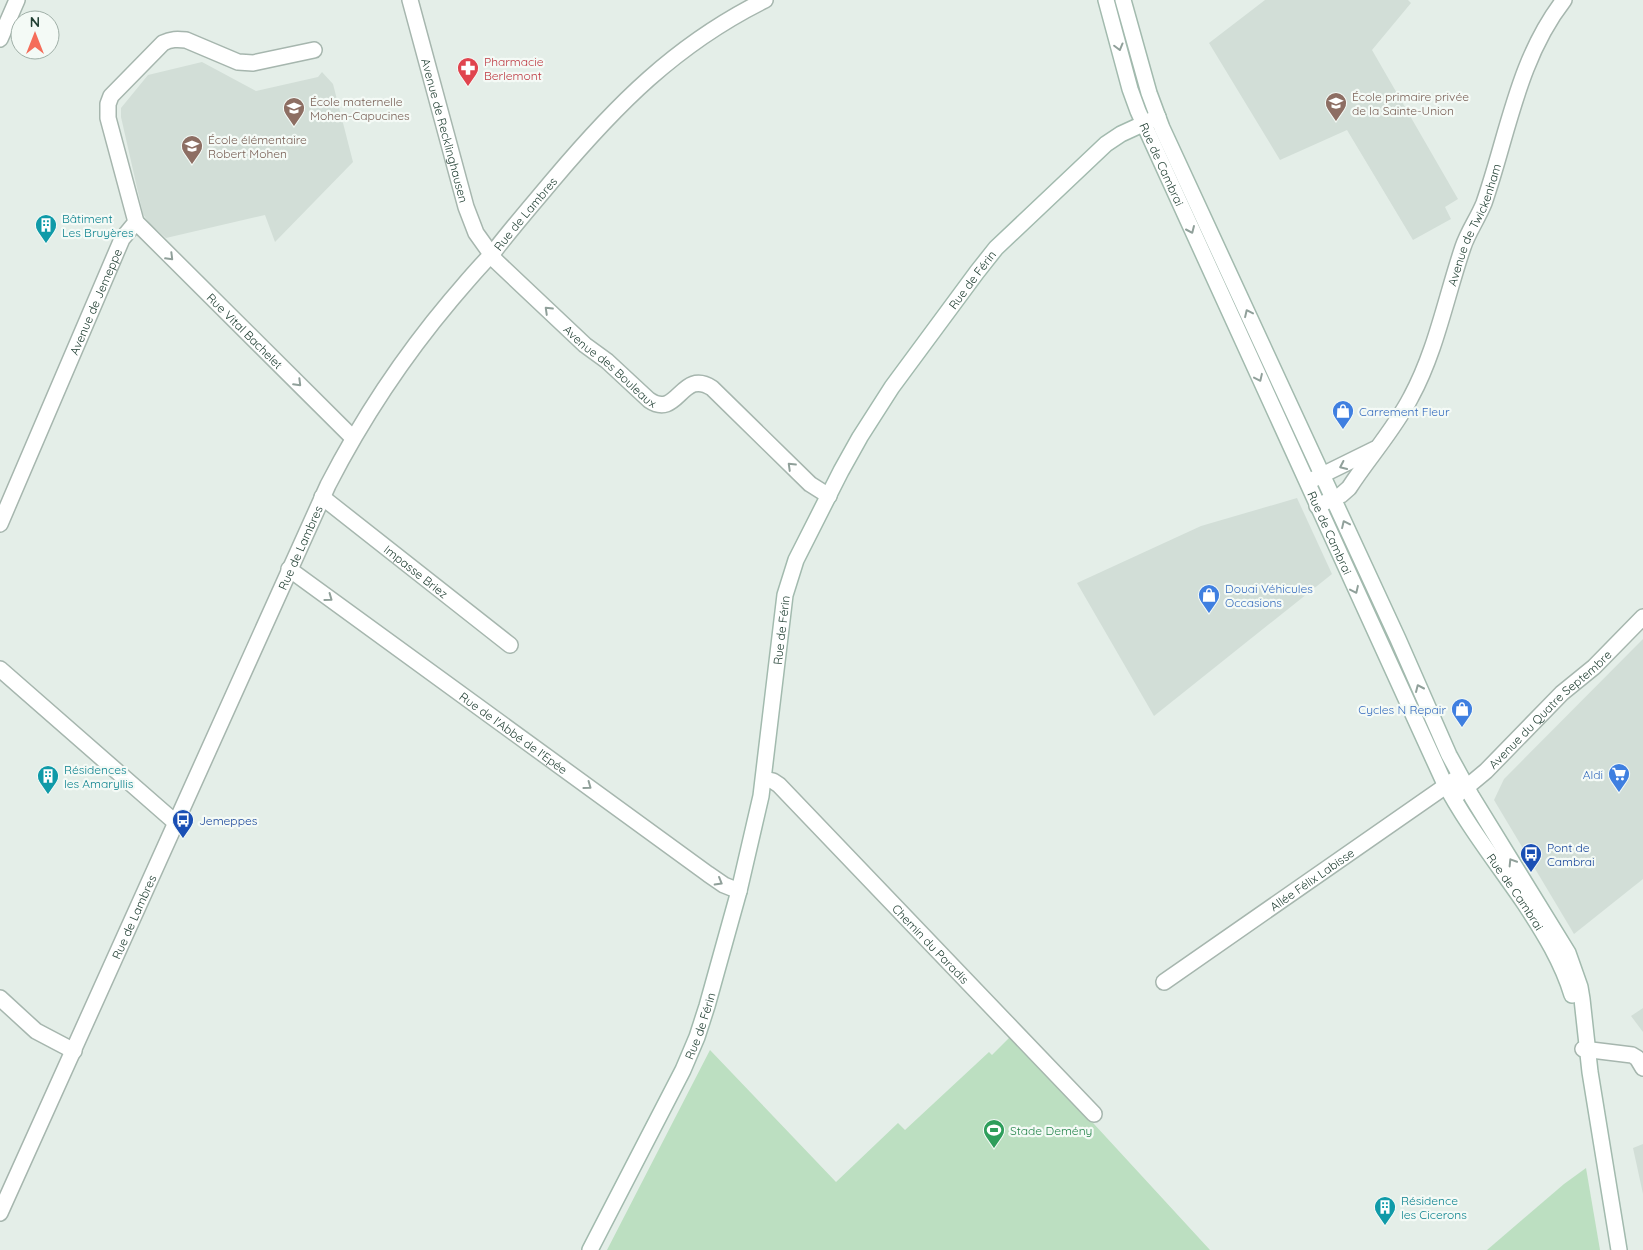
<svg xmlns="http://www.w3.org/2000/svg" width="1643" height="1250" font-family="Quicksand,sans-serif">
	<style>
		.built { fill: #d2ded7 }
		.green { fill: #bcdfc1 }
		.lines { fill: none; stroke-linecap: round; stroke-linejoin: round }
		.minor-casing { stroke: #a6b6ae; stroke-width: 18 }
		.tertiary-casing { stroke: #a6b6ae; stroke-width: 18 }
		.secondary-casing { stroke: #a2baae; stroke-width: 18 }
		.minor { stroke: #fff; stroke-width: 15 }
		.tertiary { stroke: #fff; stroke-width: 15 }
		.secondary { stroke: #fff; stroke-width: 15 }
		.oneway { stroke: #90a09a }
		.labels { text-anchor: middle; dominant-baseline: central; stroke-width: 4.5; stroke-linejoin: round; paint-order: stroke }
		.health-label { font-size: 12px; fill: #be3a42; stroke: #f4faf6; text-anchor: start }
		.education-label { font-size: 12px; fill: #785e54; stroke: #f4faf6; text-anchor: start }
		.street-label { font-size: 12px; fill: #224034; stroke: #f4faf6 }
		.culture-label { font-size: 12px; fill: #0d838f; stroke: #f4faf6; text-anchor: start }
		.shop-label { font-size: 12px; fill: #366cbe; stroke: #f4faf6; text-anchor: start }
		.transit-label { font-size: 12px; fill: #164399; stroke: #f4faf6; text-anchor: start }
		.leisure-label { font-size: 12px; fill: #27864d; stroke: #f4faf6; text-anchor: start }
	</style>
	<rect width="100%" height="100%" fill="#e4eee8"/>
	<!-- built -->
	<g class="built">
		<polygon points="1265,0 1408,0 1411,3 1372,50 1458,199 1445,207 1451,219 1413,240 1347,130 1280,160 1209,43"/>
		<polygon points="202,62 256,91 318,77 322,72 333,84 353,162 275,242 265,215 166,238 149,223 143,214 121,117 121,108 148,75"/>
		<polygon points="1297,498 1332,574 1154,716 1077,583 1201,526"/>
		<polygon points="1643,639 1643,879 1574,934 1494,800 1504,779"/>
		<polygon points="1643,1008 1643,1032 1631,1016"/>
		<polygon points="1643,1144 1643,1194 1633,1148"/>
	</g>
	<!-- green -->
	<g class="green">
		<polygon points="1012,1035 1210,1250 607,1250 710,1050 836,1182 898,1123 905,1130 989,1052 992,1055"/>
		<polygon points="1586,1168 1600,1250 1487,1250 1564,1184"/>
	</g>
	<g class="lines">
		<!-- minor casing -->
		<g class="minor-casing">
			<g id="minor">
				<path id="s1" d="M 410,0 L 466,207 L 476,233 L 496,261 L 585,345 L 607,361 L 649,400 C 678,420 681,368 712,388 L 810,484 L 829,496"/>
				<polyline points="0,39 17,0"/>
				<path id="s2" d="M 136,222 L 353,438"/>
				<polyline points="1310,481 1375,449"/>
				<path id="s3" d="M 322,497 L 510,645"/>
				<path id="s4" d="M 1317,506 L 1341,495 L 1349,488 C 1369,457 1394,430 1411,397 C 1436,351 1446,297 1463,247 C 1468,232 1478,218 1484,203 C 1508,134 1518,59 1564,0"/>
				<path id="s5" d="M 0,524 L 122,239 L 136,222 L 108,118 L 108,104 L 111,96 L 163,43 C 171,39 177,39 186,40 L 238,62 L 253,63 L 314,50"/>
				<path id="s6" d="M 289,569 L 708,874 L 724,885 L 739,891"/>
				<polyline points="0,669 176,823"/>
				<path id="s7" d="M 764,779 L 773,781 L 779,785 L 1094,1114"/>
				<path id="s8" d="M 1456,796 L 1486,771 L 1562,693 L 1594,667 L 1643,617"/>
				<path id="s9" d="M 1164,982 L 1460,776"/>
				<polyline points="0,998 36,1031 74,1051"/>
				<polyline points="1583,1049 1632,1055 1637,1058 1643,1068"/>
			</g>
		</g>
		<!-- tertiary casing -->
		<g class="tertiary-casing">
			<g id="tertiary">
				<path id="s10" d="M 0,1213 L 328,485 C 362,419 403,357 451,300 C 464,285 477,269 492,254 C 511,229 532,205 552,181 C 616,105 676,44 765,0"/>
			</g>
		</g>
		<!-- secondary casing -->
		<g class="secondary-casing">
			<g id="secondary">
				<path id="s11" d="M 1106,0 L 1130,89 L 1138,111 L 1443,780 C 1466,824 1497,863 1525,904 C 1544,933 1562,962 1572,995"/>
				<polyline points="1123,0 1149,93 1162,128 1398,639 1449,755 1472,797 1568,953 1580,987 1582,999 1590,1072 1619,1250"/>
				<path id="s12" d="M 590,1250 L 683,1070 L 697,1037 L 707,1006 L 739,891 L 761,796 L 785,595 L 796,560 L 841,471 L 860,437 L 892,387 L 977,272 L 996,248 L 1106,144 L 1121,134 L 1158,117"/>
			</g>
		</g>
		<!-- minor -->
		<use href="#minor" class="minor"/>
		<!-- tertiary -->
		<use href="#tertiary" class="tertiary"/>
		<!-- secondary -->
		<use href="#secondary" class="secondary"/>
	</g>
	<!-- one-way arrows -->
	<defs><path id="oneway-chevron" d="M-2-3.5L2.5 0L-2 3.5" fill="none" stroke-width="1.6" stroke-linecap="round" stroke-linejoin="round" transform="scale(1.25)"/></defs>
	<g class="oneway">
		<use href="#oneway-chevron" transform="translate(1119 47) rotate(75)"/>
		<use href="#oneway-chevron" transform="translate(1191 230) rotate(66)"/>
		<use href="#oneway-chevron" transform="translate(170 257) rotate(45)"/>
		<use href="#oneway-chevron" transform="translate(548 310) rotate(-136)"/>
		<use href="#oneway-chevron" transform="translate(1248 313) rotate(-115)"/>
		<use href="#oneway-chevron" transform="translate(1259 378) rotate(65)"/>
		<use href="#oneway-chevron" transform="translate(298 383) rotate(45)"/>
		<use href="#oneway-chevron" transform="translate(791 466) rotate(-136)"/>
		<use href="#oneway-chevron" transform="translate(1343 466) rotate(155)"/>
		<use href="#oneway-chevron" transform="translate(1345 524) rotate(-115)"/>
		<use href="#oneway-chevron" transform="translate(1355 590) rotate(65)"/>
		<use href="#oneway-chevron" transform="translate(329 598) rotate(36)"/>
		<use href="#oneway-chevron" transform="translate(1419 688) rotate(-114)"/>
		<use href="#oneway-chevron" transform="translate(588 786) rotate(36)"/>
		<use href="#oneway-chevron" transform="translate(1512 862) rotate(-122)"/>
		<use href="#oneway-chevron" transform="translate(719 882) rotate(30)"/>
	</g>
	<!-- icons -->
	<defs>
		<g id="pharmacy-pin" transform="scale(1.125)"><path d="M0 17L-7.5 6A9.5 9.5 0 1 1 7.5 6Z" fill="#e0444e" stroke="#f4faf6"/><path d="M-2-6h4v4h4v4h-4v4h-4v-4h-4v-4h4Z" fill="#fff"/></g>
		<g id="school-pin" transform="scale(1.125)"><path d="M0 17L-7.5 6A9.5 9.5 0 1 1 7.5 6Z" fill="#8d6e63" stroke="#f4faf6"/><path d="M0-5L7-2L0 1L-7-2ZM-4 1L0 2.5L4 1V4Q0 6-4 4Z" fill="#fff"/></g>
		<g id="building-pin" transform="scale(1.125)"><path d="M0 17L-7.5 6A9.5 9.5 0 1 1 7.5 6Z" fill="#0f9aa8" stroke="#f4faf6"/><path d="M-4-6H4V6H1V3H-1V6H-4ZM-2.5-4.3h1.7v1.8h-1.7ZM.8-4.3h1.7v1.8H.8ZM-2.5-1h1.7V.8h-1.7ZM.8-1h1.7V.8H.8Z" fill="#fff"/></g>
		<g id="shop-pin" transform="scale(1.125)"><path d="M0 17L-7.5 6A9.5 9.5 0 1 1 7.5 6Z" fill="#3f7fe0" stroke="#f4faf6"/><path d="M-5-2.5h2.3a2.7 3.5 0 0 1 5.4 0H5L5.5 6h-11ZM-1.5-2.5h3a1.5 2.3 0 0 0-3 0Z" fill="#fff"/></g>
		<g id="supermarket-pin" transform="scale(1.125)"><path d="M0 17L-7.5 6A9.5 9.5 0 1 1 7.5 6Z" fill="#3f7fe0" stroke="#f4faf6"/><path d="M-6-5.5h2.5l.6 2H6L4.5 2H-2.5L-4.4-4H-6ZM-1.5 3.2a1.3 1.3 0 1 0 .1 0ZM3 3.2a1.3 1.3 0 1 0 .1 0Z" fill="#fff"/></g>
		<g id="bus-pin" transform="scale(1.125)"><path d="M0 17L-7.5 6A9.5 9.5 0 1 1 7.5 6Z" fill="#1a4fb4" stroke="#f4faf6"/><path d="M-5-6H5V4H4V6H2V4H-2V6H-4V4H-5ZM-3.5-4V0h7V-4ZM-3.5 1.2v1.5H-2V1.2ZM2 1.2v1.5H3.5V1.2Z" fill="#fff"/></g>
		<g id="stadium-pin" transform="scale(1.125)"><path d="M0 17L-7.5 6A9.5 9.5 0 1 1 7.5 6Z" fill="#2e9e5b" stroke="#f4faf6"/><path d="M0-5a6.5 5 0 1 0 0 10a6.5 5 0 1 0 0-10ZM-3.5-1.8h7v3.6h-7Z" fill="#fff"/></g>
	</defs>
	<g fill-rule="evenodd">
		<use href="#pharmacy-pin" x="468" y="68"/>
		<use href="#school-pin" x="1336" y="103"/>
		<use href="#school-pin" x="294" y="108"/>
		<use href="#school-pin" x="192" y="146"/>
		<use href="#building-pin" x="46" y="225"/>
		<use href="#shop-pin" x="1343" y="411"/>
		<use href="#shop-pin" x="1209" y="595"/>
		<use href="#shop-pin" x="1462" y="709"/>
		<use href="#supermarket-pin" x="1619" y="774"/>
		<use href="#building-pin" x="48" y="776"/>
		<use href="#bus-pin" x="183" y="820"/>
		<use href="#bus-pin" x="1531" y="854"/>
		<use href="#stadium-pin" x="994" y="1130"/>
		<use href="#building-pin" x="1385" y="1207"/>
	</g>
	<g class="labels">
		<!-- health labels -->
		<g class="health-label">
			<text x="484" y="61">Pharmacie<tspan x="484" dy="14">Berlemont</tspan></text>
		</g>
		<!-- education labels -->
		<g class="education-label">
			<text x="1352" y="96">École primaire privée<tspan x="1352" dy="14">de la Sainte-Union</tspan></text>
			<text x="310" y="101">École maternelle<tspan x="310" dy="14">Mohen-Capucines</tspan></text>
			<text x="208" y="139">École élémentaire<tspan x="208" dy="14">Robert Mohen</tspan></text>
		</g>
		<!-- street labels -->
		<g class="street-label">
			<text stroke="none"><textPath href="#s1" startOffset="135">Avenue de Recklinghausen</textPath></text>
			<text stroke="none"><textPath href="#s11" startOffset="174">Rue de Cambrai</textPath></text>
			<text stroke="none"><textPath href="#s10" startOffset="1135">Rue de Lambres</textPath></text>
			<text stroke="none"><textPath href="#s4" startOffset="331">Avenue de Twickenham</textPath></text>
			<text stroke="none"><textPath href="#s12" startOffset="1059">Rue de Férin</textPath></text>
			<text stroke="none"><textPath href="#s5" startOffset="242">Avenue de Jemeppe</textPath></text>
			<text stroke="none"><textPath href="#s2" startOffset="154">Rue Vital Bachelet</textPath></text>
			<text stroke="none"><textPath href="#s1" startOffset="432">Avenue des Bouleaux</textPath></text>
			<text stroke="none"><textPath href="#s11" startOffset="579">Rue de Cambrai</textPath></text>
			<text stroke="none"><textPath href="#s10" startOffset="730">Rue de Lambres</textPath></text>
			<text stroke="none"><textPath href="#s3" startOffset="120">Impasse Briez</textPath></text>
			<text stroke="none"><textPath href="#s12" startOffset="655">Rue de Férin</textPath></text>
			<text stroke="none"><textPath href="#s8" startOffset="128">Avenue du Quatre Septembre</textPath></text>
			<text stroke="none"><textPath href="#s6" startOffset="278">Rue de l'Abbé de l'Epée</textPath></text>
			<text stroke="none"><textPath href="#s9" startOffset="180">Allée Félix Labisse</textPath></text>
			<text stroke="none"><textPath href="#s11" startOffset="984">Rue de Cambrai</textPath></text>
			<text stroke="none"><textPath href="#s10" startOffset="325">Rue de Lambres</textPath></text>
			<text stroke="none"><textPath href="#s7" startOffset="236">Chemin du Paradis</textPath></text>
			<text stroke="none"><textPath href="#s12" startOffset="250">Rue de Férin</textPath></text>
		</g>
		<!-- culture labels -->
		<g class="culture-label">
			<text x="62" y="218">Bâtiment<tspan x="62" dy="14">Les Bruyères</tspan></text>
			<text x="64" y="769">Résidences<tspan x="64" dy="14">les Amaryllis</tspan></text>
			<text x="1401" y="1200">Résidence<tspan x="1401" dy="14">les Cicerons</tspan></text>
		</g>
		<!-- shop labels -->
		<g class="shop-label">
			<text x="1359" y="411">Carrement Fleur</text>
			<text x="1225" y="588">Douai Véhicules<tspan x="1225" dy="14">Occasions</tspan></text>
			<text x="1446" y="709" text-anchor="end">Cycles N Repair</text>
			<text x="1603" y="774" text-anchor="end">Aldi</text>
		</g>
		<!-- transit labels -->
		<g class="transit-label">
			<text x="199" y="820">Jemeppes</text>
			<text x="1547" y="847">Pont de<tspan x="1547" dy="14">Cambrai</tspan></text>
		</g>
		<!-- leisure labels -->
		<g class="leisure-label">
			<text x="1010" y="1130">Stade Demény</text>
		</g>
	</g>
	<!-- north arrow -->
	<g transform="translate(35 35)"><circle r="24" fill="#f4faf6" stroke="#a0b0a8"/>
	<path d="M0-4L9 19L0 12L-9 19Z" fill="#f56d5a"/>
	<text y="-8" font-size="14" font-weight="bold" text-anchor="middle" fill="#224034">N</text>
	</g>
</svg>
